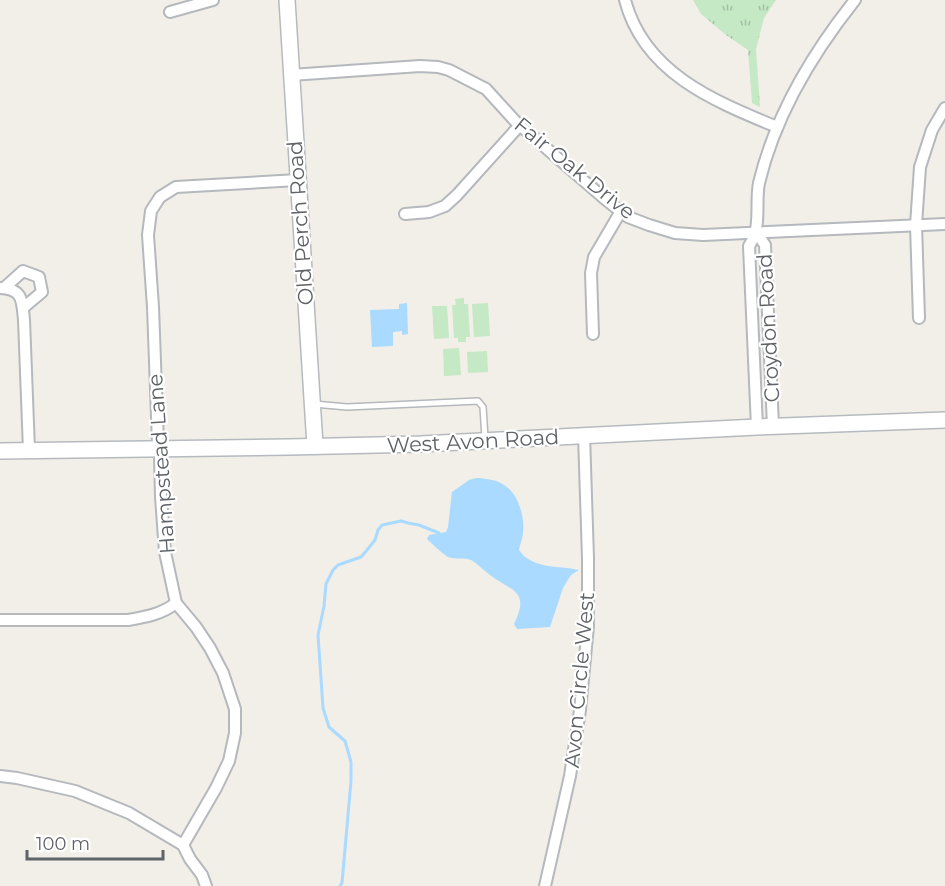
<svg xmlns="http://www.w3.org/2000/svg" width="945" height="886" font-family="Montserrat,sans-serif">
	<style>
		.park { fill: url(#park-tufts) }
		.pitch { fill: #c5e8c5 }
		.water { fill: #aadaff }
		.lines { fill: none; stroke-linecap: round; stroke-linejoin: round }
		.stream { stroke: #aadaff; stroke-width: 3 }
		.lane-casing { stroke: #b5b8bc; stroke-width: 8 }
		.street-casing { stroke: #b5b8bc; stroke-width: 14 }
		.secondary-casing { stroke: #b6babf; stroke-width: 18 }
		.lane { stroke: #fff; stroke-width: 5 }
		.street { stroke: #fff; stroke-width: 10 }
		.secondary { stroke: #fff; stroke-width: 15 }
		.labels { text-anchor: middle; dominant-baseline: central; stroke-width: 4.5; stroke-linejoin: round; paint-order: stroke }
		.street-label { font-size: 21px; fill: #5f6368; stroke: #fff }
	</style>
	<defs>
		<pattern id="park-tufts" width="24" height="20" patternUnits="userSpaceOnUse" patternTransform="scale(1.5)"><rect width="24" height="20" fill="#c5e8c5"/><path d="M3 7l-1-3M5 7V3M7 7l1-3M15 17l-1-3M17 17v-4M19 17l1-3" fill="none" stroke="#a3c0a4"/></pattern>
	</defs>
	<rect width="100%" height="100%" fill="#f1efe8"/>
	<!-- park -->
	<polygon class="park" points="693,0 776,0 764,18 756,49 760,107 752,103 748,50 726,35 701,14"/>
	<!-- pitch -->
	<g class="pitch">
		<polygon points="464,298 464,304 468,304 470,337 466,337 466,342 458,342 458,338 454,338 452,305 456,305 455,299"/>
		<polygon points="488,303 490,336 474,337 472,304"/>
		<polygon points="432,306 447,306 449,338 434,339"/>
		<polygon points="459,348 461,375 444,376 443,349"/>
		<polygon points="487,351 488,372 468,373 467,352"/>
	</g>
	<!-- water -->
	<g class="water">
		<polygon points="407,303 408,334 402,335 402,331 393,332 393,346 372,347 370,310 399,309 399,304"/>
		<path d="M 476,478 C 485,478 497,480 504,485 C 518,493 525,517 523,532 C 523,538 520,544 519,550 C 533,570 558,565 579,570 L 571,575 L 563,588 L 550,627 L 517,629 L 514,624 C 530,591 513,592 490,575 C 483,570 478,564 471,560 C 464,557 456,560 448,557 C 444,555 430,542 427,539 L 429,535 L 446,532 L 448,527 L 452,492 L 469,480 Z"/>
	</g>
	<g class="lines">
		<!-- stream -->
		<polyline class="stream" points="340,886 342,883 351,781 351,762 345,741 329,727 323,708 318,635 324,606 326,584 333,570 338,565 361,557 367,550 375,540 378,530 382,525 401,521 408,523 419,525 439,533"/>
		<!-- lane casing -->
		<g class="lane-casing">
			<polyline id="lane" points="314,404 347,407 478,401 483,407 485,438"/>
		</g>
		<!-- street casing -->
		<g class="street-casing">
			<g id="street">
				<path d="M 625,0 C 644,73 714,101 777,127"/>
				<polyline points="170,12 213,0"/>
				<polyline points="291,75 420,66 438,67 449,70 486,89 516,122 605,199 628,217 649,225 675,233 703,235 945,224"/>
				<polyline points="405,214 429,212 445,206 457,195 520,125"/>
				<polyline points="756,232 765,245 773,426"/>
				<path d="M 0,288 C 23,289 22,300 24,320 L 29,450"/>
				<polyline points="4,288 23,271 39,277 42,292 23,308"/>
				<polyline points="919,318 916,225 920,167 932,130 945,108"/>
				<polyline points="593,334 591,273 594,257 621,211"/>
				<path d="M 757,427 L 749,246 C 752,241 756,235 756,229 C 759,214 756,198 759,183 C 775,116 812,54 855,0"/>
				<path d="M 0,620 L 128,620 C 146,617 162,614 176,603"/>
				<polyline points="0,776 17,778 75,791 129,813 183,845 190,859 202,875 206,886"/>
				<polyline points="183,845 216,788 229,761 235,733 235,709 223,673 210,648 196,627 176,603 165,552 161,497 160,455 158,444 153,307 148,235 151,211 160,197 176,187 298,180"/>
				<polyline points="545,886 570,776 580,710 588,626 588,558 584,435"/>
			</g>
		</g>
		<!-- secondary casing -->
		<g class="secondary-casing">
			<g id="secondary">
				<polyline points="287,0 315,446"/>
				<polyline points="0,451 289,447 421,444 757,427 945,420"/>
			</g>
		</g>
		<!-- lane -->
		<use href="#lane" class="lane"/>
		<!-- street -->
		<use href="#street" class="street"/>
		<!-- secondary -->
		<use href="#secondary" class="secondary"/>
	</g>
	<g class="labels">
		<!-- street labels -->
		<g class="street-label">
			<text transform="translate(575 168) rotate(39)">Fair Oak Drive</text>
			<text transform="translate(300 223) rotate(-94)">Old Perch Road</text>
			<text transform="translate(768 328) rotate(-93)">Croydon Road</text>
			<text transform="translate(473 441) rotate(-3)">West Avon Road</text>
			<text transform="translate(161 464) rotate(-94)">Hampstead Lane</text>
			<text transform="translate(579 680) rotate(-85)">Avon Circle West</text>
		</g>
	</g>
	<!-- scale -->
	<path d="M27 850v9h136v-9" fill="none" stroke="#5f6368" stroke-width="3"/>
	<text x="36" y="850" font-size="18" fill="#5f6368" stroke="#ffffff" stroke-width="4.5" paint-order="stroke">100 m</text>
</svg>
